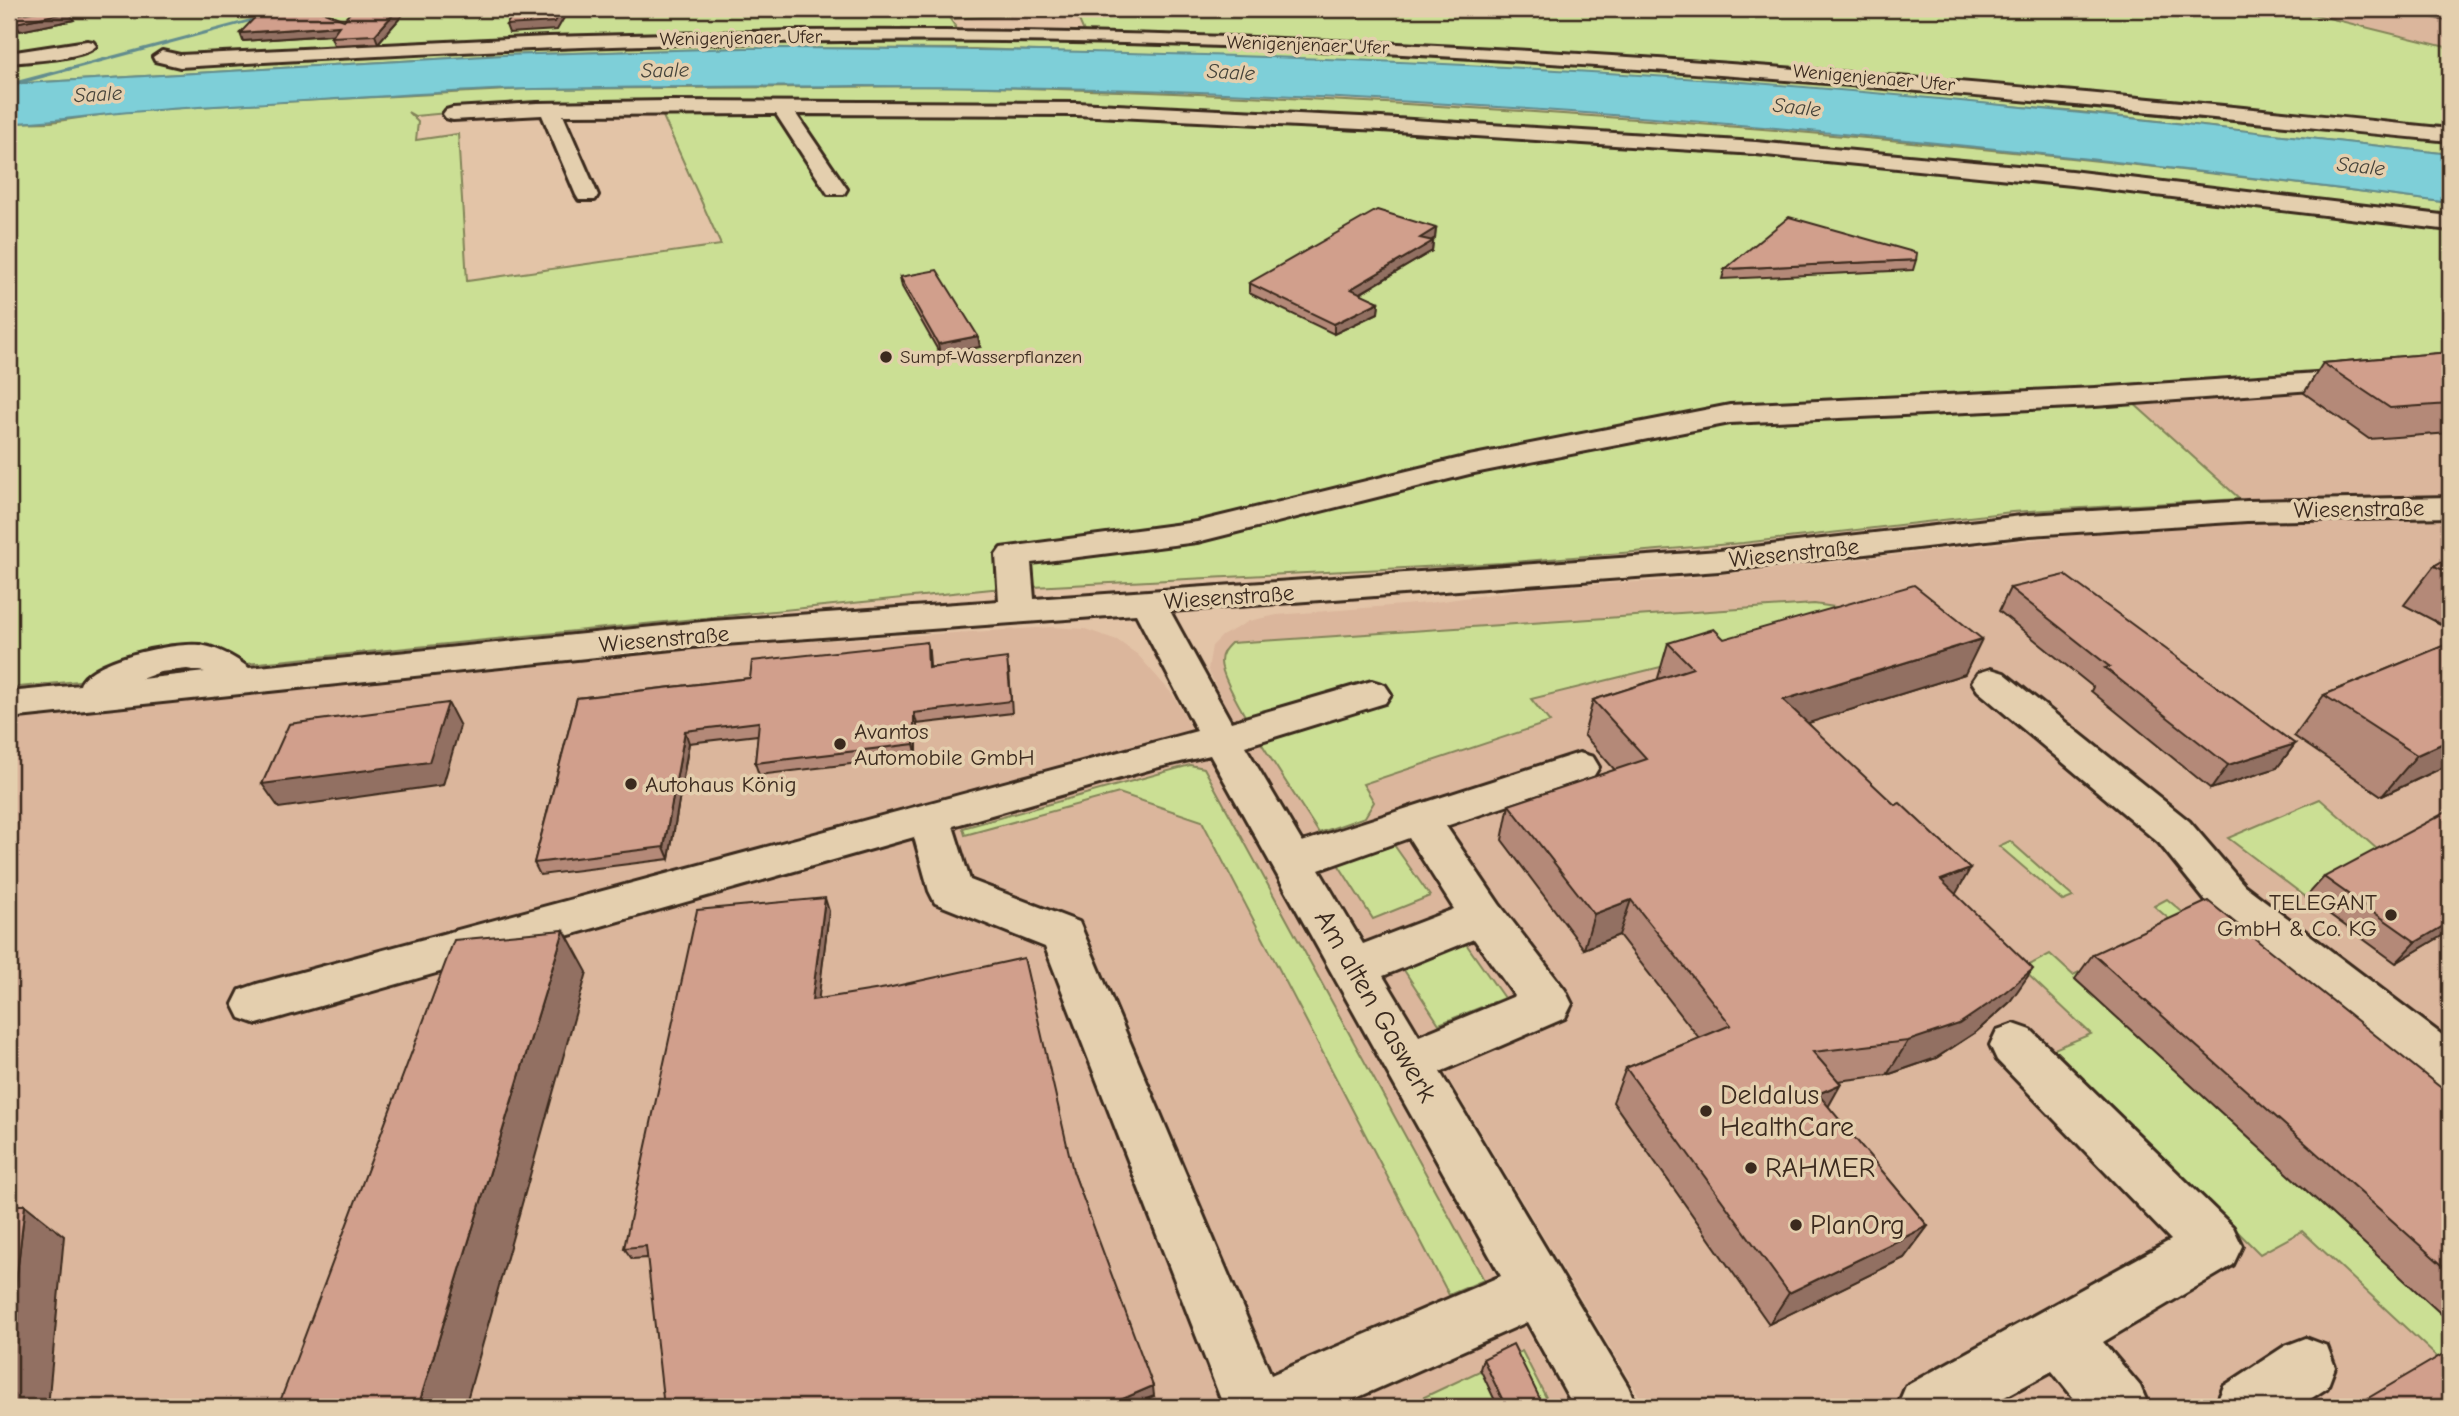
<svg xmlns="http://www.w3.org/2000/svg" width="2459" height="1416" font-family="'Comic Neue',sans-serif">
	<style>
		.built { fill: #dbb69c }
		.green { fill: #cbdf94; stroke: #838459; stroke-width: 2; fill-rule: evenodd }
		.water { fill: #7ecfd8; stroke: #638d8e; stroke-width: 2 }
		.lines { fill: none; stroke-linecap: round; stroke-linejoin: round }
		.stream { fill: #638d8e; fill-rule: evenodd }
		.minor-casing { stroke: #3b2a1e; stroke-width: 6 }
		.minor { fill: #e4cfae; fill-rule: evenodd }
		.wall { fill: #b48978; stroke: #3b2a1e; stroke-width: 2 }
		.shaded-wall { fill: #926f62; stroke: #3b2a1e; stroke-width: 2 }
		.building { fill: #d19f8c; stroke: #3b2a1e; stroke-width: 2 }
		.poi-dot { fill: #3b2a1e; stroke: #e4cfae; stroke-width: 2.5 }
		.labels { text-anchor: middle; dominant-baseline: central; stroke-width: 7; stroke-linejoin: round; paint-order: stroke }
		.far-street-label { font-size: 19px; fill: #3b2a1e; stroke: #e4cfae }
		.far-poi-label { font-size: 19px; fill: #3b2a1e; stroke: #e4cfae; text-anchor: start }
		.far-water-label { font-size: 21px; font-style: italic; fill: #45433a; stroke: #e4cfae }
		.street-label { font-size: 23px; fill: #3b2a1e; stroke: #e4cfae }
		.poi-label { font-size: 23px; fill: #3b2a1e; stroke: #e4cfae; text-anchor: start }
		.near-street-label { font-size: 28px; fill: #3b2a1e; stroke: #e4cfae }
		.near-poi-label { font-size: 28px; fill: #3b2a1e; stroke: #e4cfae; text-anchor: start }
	</style>
	<rect width="100%" height="100%" fill="#e3c4a7"/>
	<filter id="ink" filterUnits="userSpaceOnUse"><feTurbulence type="fractalNoise" baseFrequency=".0143" numOctaves="2"/><feDisplacementMap in="SourceGraphic" scale="14" xChannelSelector="R" yChannelSelector="G"/><feConvolveMatrix kernelMatrix="1 2 1 2 8 2 1 2 1" color-interpolation-filters="sRGB"/></filter>
	<g filter="url(#ink)">
		<!-- built -->
		<g class="built">
			<polygon points="2292,9 2450,9 2450,48 2396,34"/>
			<polygon points="2450,379 2450,495 2240,499 2131,400"/>
			<polygon points="2450,520 2450,1407 1646,1407 1233,721 1208,670 1212,646 1222,636 1249,621 1277,615 1428,603 1535,588 1673,580 2129,529 2252,523"/>
			<polygon points="1053,627 1085,629 1117,640 1138,655 1173,695 1570,1407 9,1407 9,719 706,648"/>
		</g>
		<!-- green -->
		<g class="green">
			<path d="M 9,9 L 2292,9 L 2450,48 L 2450,133 C 2233,109 2015,86 1796,70 C 1584,54 1372,46 1160,38 L 1134,36 L 1121,32 L 1085,34 L 1075,11 L 950,19 L 957,29 L 956,35 L 963,30 L 976,35 L 1068,35 L 1066,39 C 1529,46 1990,86 2450,137 L 2450,154 L 2079,112 L 1740,82 L 1431,64 L 975,49 L 745,48 L 504,55 L 9,84 Z"/>
			<path d="M 947,86 C 1450,97 1952,137 2450,203 L 2450,379 L 2131,401 L 2240,499 L 2012,512 L 1743,543 L 1502,563 L 992,589 L 9,688 L 9,123 L 51,122 L 120,112 L 228,105 L 528,89 ZM 565,102 L 794,104 L 661,112 L 721,245 L 467,281 L 458,134 L 416,140 L 418,122 L 408,112 L 415,116 Z"/>
			<path d="M 1814,604 L 1842,608 L 1693,659 L 1531,699 L 1550,722 L 1363,784 L 1374,802 L 1365,817 L 1319,833 C 1301,804 1221,688 1221,662 C 1221,653 1225,649 1231,643 Z"/>
			<polygon points="1190,765 1204,768 1484,1280 1449,1295 1202,821 1119,793 965,835 963,828"/>
			<polygon points="2320,799 2385,856 2306,897 2228,838"/>
			<polygon points="2010,841 2073,897 2063,901 1999,846"/>
			<polygon points="1394,845 1430,896 1373,919 1338,864"/>
			<polygon points="2167,899 2208,934 2075,979 2450,1322 2450,1369 2302,1231 2260,1254 2054,1049 2091,1034 2022,969 2050,954 2073,975 2177,926 2154,906"/>
			<polygon points="1464,941 1504,998 1439,1024 1402,967"/>
			<polygon points="1522,1351 1551,1407 1403,1407"/>
		</g>
		<!-- water -->
		<path class="water" d="M 745,48 C 1077,49 1410,57 1741,82 C 1978,100 2214,127 2450,154 L 2450,203 C 2016,145 1577,103 1139,90 C 938,84 737,86 536,89 C 487,89 438,93 389,96 C 303,101 217,105 131,112 C 90,115 50,122 9,123 L 9,84 L 504,55 Z"/>
		<g class="lines">
			<!-- stream -->
			<polygon class="stream" points="289,9 298,9 9,87 9,83"/>
			<!-- minor casing -->
			<g class="minor-casing">
				<g id="minor">
					<path d="M 794,31 C 1348,27 1900,71 2450,129 L 2450,141 C 2022,99 1593,57 1162,44 C 835,34 507,47 180,67 L 155,61 L 153,57 L 162,51 L 180,55 L 548,37 Z"/>
					<path d="M 87,41 L 93,42 L 96,46 C 84,59 28,61 9,63 L 9,53 Z"/>
					<polygon points="670,101 1076,103 1381,118 1756,142 2071,171 2450,216 2450,230 2071,185 1756,154 1381,130 1076,115 796,114 847,189 844,194 828,194 776,114 563,115 598,195 595,200 579,200 576,195 542,115 453,120 446,118 443,114 446,110 453,108 537,103"/>
					<path d="M 2450,364 L 2450,380 L 2095,406 L 1730,423 L 1469,474 L 1197,542 L 1031,563 L 1034,599 L 1719,551 L 2030,515 L 2247,501 L 2450,497 L 2450,517 L 2247,521 L 2030,535 L 1719,571 L 1170,611 L 1231,722 L 1372,681 L 1385,685 L 1391,694 L 1385,703 L 1245,746 L 1302,842 L 1579,753 L 1593,757 L 1599,767 L 1593,777 L 1446,826 L 1499,904 L 1565,990 L 1572,1004 L 1565,1018 L 1440,1072 L 1628,1386 L 1637,1407 L 1574,1407 L 1527,1322 L 1336,1407 L 1224,1407 L 1045,947 L 935,903 L 929,891 L 914,837 L 257,1024 L 240,1018 L 233,1004 L 240,990 L 257,984 L 1197,731 L 1136,614 L 712,645 L 9,718 L 9,692 L 80,685 C 90,659 173,642 200,645 C 219,648 234,657 249,668 L 712,621 L 999,601 L 996,555 L 1001,548 L 1197,522 L 1469,456 L 1730,405 L 2095,388 ZM 187,669 L 205,672 L 141,679 L 160,672 ZM 1210,755 L 1501,1276 L 1271,1375 L 1079,922 L 970,880 L 953,826 L 1155,768 ZM 1409,838 L 1454,909 L 1363,944 L 1319,870 ZM 1474,939 L 1515,996 L 1419,1036 L 1383,976 Z"/>
					<polygon points="1991,669 2004,673 2189,821 2244,885 2450,1041 2450,1092 2432,1085 2212,909 2159,843 1978,691 1972,682 1978,673"/>
					<polygon points="2014,1024 2031,1030 2233,1227 2242,1246 2233,1265 2103,1342 2140,1386 2149,1407 2081,1407 2052,1371 1986,1407 1897,1407 1906,1386 2171,1240 1997,1060 1990,1045 1997,1030"/>
					<polygon points="2306,1338 2327,1346 2335,1367 2327,1388 2298,1407 2215,1407 2224,1386 2285,1346"/>
				</g>
			</g>
			<!-- minor -->
			<use href="#minor" class="minor"/>
		</g>
		<!-- wall -->
		<g class="wall">
			<polygon points="408,9 378,43 334,45 331,37 332,35 243,41 344,20"/>
			<polygon points="682,9 733,9 682,10"/>
			<polygon points="2401,9 2450,9 2450,22"/>
			<polygon points="9,16 74,20 20,31 9,26"/>
			<polygon points="1436,228 1435,238 1431,241 1433,241 1432,251 1360,294 1379,302 1378,313 1334,334 1249,293 1249,283"/>
			<polygon points="1916,260 1913,270 1722,279 1725,269"/>
			<polygon points="900,277 980,347 940,354 902,287"/>
			<polygon points="2450,352 2450,433 2369,439 2304,393 2323,363"/>
			<polygon points="2450,557 2450,629 2404,605 2434,566"/>
			<polygon points="2010,588 2295,744 2277,768 2211,789 2091,691 2093,687 1999,611"/>
			<polygon points="1724,639 1965,674 1808,723 1955,894 2009,1003 1976,1032 1936,1058 1887,1075 1838,1081 1828,1107 1928,1226 1904,1258 1769,1324 1613,1102 1626,1068 1699,1038 1619,935 1584,949 1502,840 1509,805 1615,770 1584,735 1593,700 1659,679 1658,678 1668,643"/>
			<polygon points="927,642 929,653 930,667 1009,670 1012,713 917,724 917,756 759,775 755,763 758,735 689,743 669,859 540,875 534,863 577,698 750,678"/>
			<polygon points="2450,643 2450,764 2382,796 2294,736 2324,695"/>
			<polygon points="2324,877 2450,931 2396,963 2306,897"/>
			<polygon points="829,911 818,999 1073,1171 1154,1396 647,1258 632,1259 624,1248"/>
			<polygon points="2093,954 2450,1095 2450,1322 2075,979"/>
			<polygon points="1483,1359 1544,1407 1498,1407 1480,1369"/>
		</g>
		<!-- shaded-wall -->
		<g class="shaded-wall">
			<polygon points="398,9 408,9 378,43 375,35"/>
			<polygon points="562,9 569,9 557,30 509,33 506,25"/>
			<polygon points="69,12 74,20 20,31 15,23"/>
			<polygon points="339,26 342,34 243,41 240,33"/>
			<polygon points="1436,228 1435,238 1419,248 1420,238"/>
			<polygon points="1433,241 1432,251 1350,299 1351,289"/>
			<polygon points="1379,302 1378,313 1334,334 1334,324"/>
			<polygon points="978,336 980,347 940,354 938,344"/>
			<polygon points="1982,639 1965,674 1770,735 1783,700"/>
			<polygon points="927,642 929,653 930,679 928,668"/>
			<polygon points="448,703 460,726 443,785 279,808 262,784"/>
			<polygon points="914,713 917,724 917,756 914,744"/>
			<polygon points="685,731 689,743 669,859 664,847"/>
			<polygon points="2450,740 2450,764 2382,796 2417,755"/>
			<polygon points="2295,744 2277,768 2211,789 2228,765"/>
			<polygon points="1970,869 1950,904 1941,880"/>
			<polygon points="825,898 829,911 817,1012 812,1000"/>
			<polygon points="1631,900 1619,935 1584,949 1594,914"/>
			<polygon points="2450,922 2450,931 2396,963 2416,942"/>
			<polygon points="564,930 587,972 465,1407 418,1407"/>
			<polygon points="2033,969 2009,1003 1976,1032 1936,1058 1887,1075 1908,1041"/>
			<polygon points="1841,1084 1822,1118 1818,1094"/>
			<polygon points="25,1205 64,1236 48,1407 9,1407 9,1342"/>
			<polygon points="1928,1226 1904,1258 1769,1324 1789,1293"/>
			<polygon points="1153,1386 1154,1396 1128,1407 1104,1407"/>
		</g>
		<!-- building -->
		<g class="building">
			<polygon points="50,9 63,9 69,12 15,23 9,20 9,16"/>
			<polygon points="263,9 317,9 344,20 353,9 398,9 375,35 331,37 339,26 240,33"/>
			<polygon points="517,9 562,9 555,22 506,25"/>
			<polygon points="1377,210 1436,228 1420,238 1433,241 1351,289 1379,302 1334,324 1249,283"/>
			<polygon points="1789,217 1917,253 1916,260 1725,269"/>
			<polygon points="937,270 978,336 938,344 900,277"/>
			<polygon points="2450,352 2450,404 2390,408 2323,363"/>
			<polygon points="2450,557 2450,573 2434,566"/>
			<polygon points="2065,575 2295,744 2228,765 2105,668 2110,667 2010,588"/>
			<polygon points="1914,585 1982,639 1783,700 1895,805 1900,803 1970,869 1941,880 2033,969 1999,997 1959,1024 1908,1041 1813,1052 1841,1084 1818,1094 1928,1226 1789,1293 1626,1068 1731,1025 1631,900 1594,914 1509,805 1647,759 1593,700 1693,668 1668,643 1714,629 1724,639"/>
			<polygon points="927,642 928,668 1007,658 1011,701 914,713 914,744 755,763 759,722 685,731 664,847 534,863 577,698 750,678 752,661"/>
			<polygon points="2450,643 2450,740 2417,755 2324,695"/>
			<polygon points="448,703 429,762 262,784 289,724"/>
			<polygon points="2450,810 2450,922 2416,942 2324,877"/>
			<polygon points="825,898 812,1000 887,988 1024,958 1073,1171 1153,1386 1104,1407 664,1407 646,1246 624,1248 697,910"/>
			<polygon points="2208,901 2450,1095 2450,1272 2093,954"/>
			<polygon points="564,930 418,1407 278,1407 454,940"/>
			<polygon points="9,1205 25,1205 9,1342"/>
			<polygon points="1513,1344 1544,1407 1506,1407 1483,1359"/>
			<polygon points="2450,1350 2450,1407 2353,1407"/>
		</g>
	</g>
	<!-- markers -->
	<g class="poi-dot">
		<circle cx="886" cy="357" r="7"/>
		<circle cx="840" cy="744" r="7"/>
		<circle cx="631" cy="784" r="7"/>
		<circle cx="2391" cy="915" r="7"/>
		<circle cx="1706" cy="1111" r="7"/>
		<circle cx="1751" cy="1168" r="7"/>
		<circle cx="1796" cy="1225" r="7"/>
	</g>
	<g class="labels">
		<!-- far-street labels -->
		<g class="far-street-label">
			<text transform="translate(741 38) rotate(-1)">Wenigenjenaer Ufer</text>
			<text transform="translate(1308 45) rotate(2)">Wenigenjenaer Ufer</text>
			<text transform="translate(1874 78) rotate(5)">Wenigenjenaer Ufer</text>
		</g>
		<!-- far-poi labels -->
		<g class="far-poi-label">
			<text x="900" y="357">Sumpf-Wasserpflanzen</text>
		</g>
		<!-- far-water labels -->
		<g class="far-water-label">
			<text transform="translate(665 70) rotate(-1)">Saale</text>
			<text transform="translate(1231 72) rotate(3)">Saale</text>
			<text transform="translate(98 94) rotate(-3)">Saale</text>
			<text transform="translate(1797 107) rotate(6)">Saale</text>
			<text transform="translate(2361 166) rotate(6)">Saale</text>
		</g>
		<!-- street labels -->
		<g class="street-label">
			<text transform="translate(2359 509) rotate(-1)">Wiesenstraße</text>
			<text transform="translate(1794 553) rotate(-6)">Wiesenstraße</text>
			<text transform="translate(1229 597) rotate(-4)">Wiesenstraße</text>
			<text transform="translate(664 639) rotate(-5)">Wiesenstraße</text>
		</g>
		<!-- poi labels -->
		<g class="poi-label">
			<text x="854" y="731">Avantos<tspan x="854" dy="26">Automobile GmbH</tspan></text>
			<text x="645" y="784">Autohaus König</text>
			<text x="2377" y="902" text-anchor="end">TELEGANT<tspan x="2377" dy="26">GmbH &amp; Co. KG</tspan></text>
		</g>
		<!-- near-street labels -->
		<g class="near-street-label">
			<text transform="translate(1376 1006) rotate(60)">Am alten Gaswerk</text>
		</g>
		<!-- near-poi labels -->
		<g class="near-poi-label">
			<text x="1720" y="1095">Deldalus<tspan x="1720" dy="32">HealthCare</tspan></text>
			<text x="1765" y="1168">RAHMER</text>
			<text x="1810" y="1225">PlanOrg</text>
		</g>
	</g>
	<!-- margin -->
	<rect width="2459" height="1416" fill="none" stroke="#e4cfae" stroke-width="35"/>
	<rect x="18" y="18" width="2424" height="1381" fill="none" stroke="#3b2a1e" stroke-width="2.5" filter="url(#ink)"/>
</svg>
